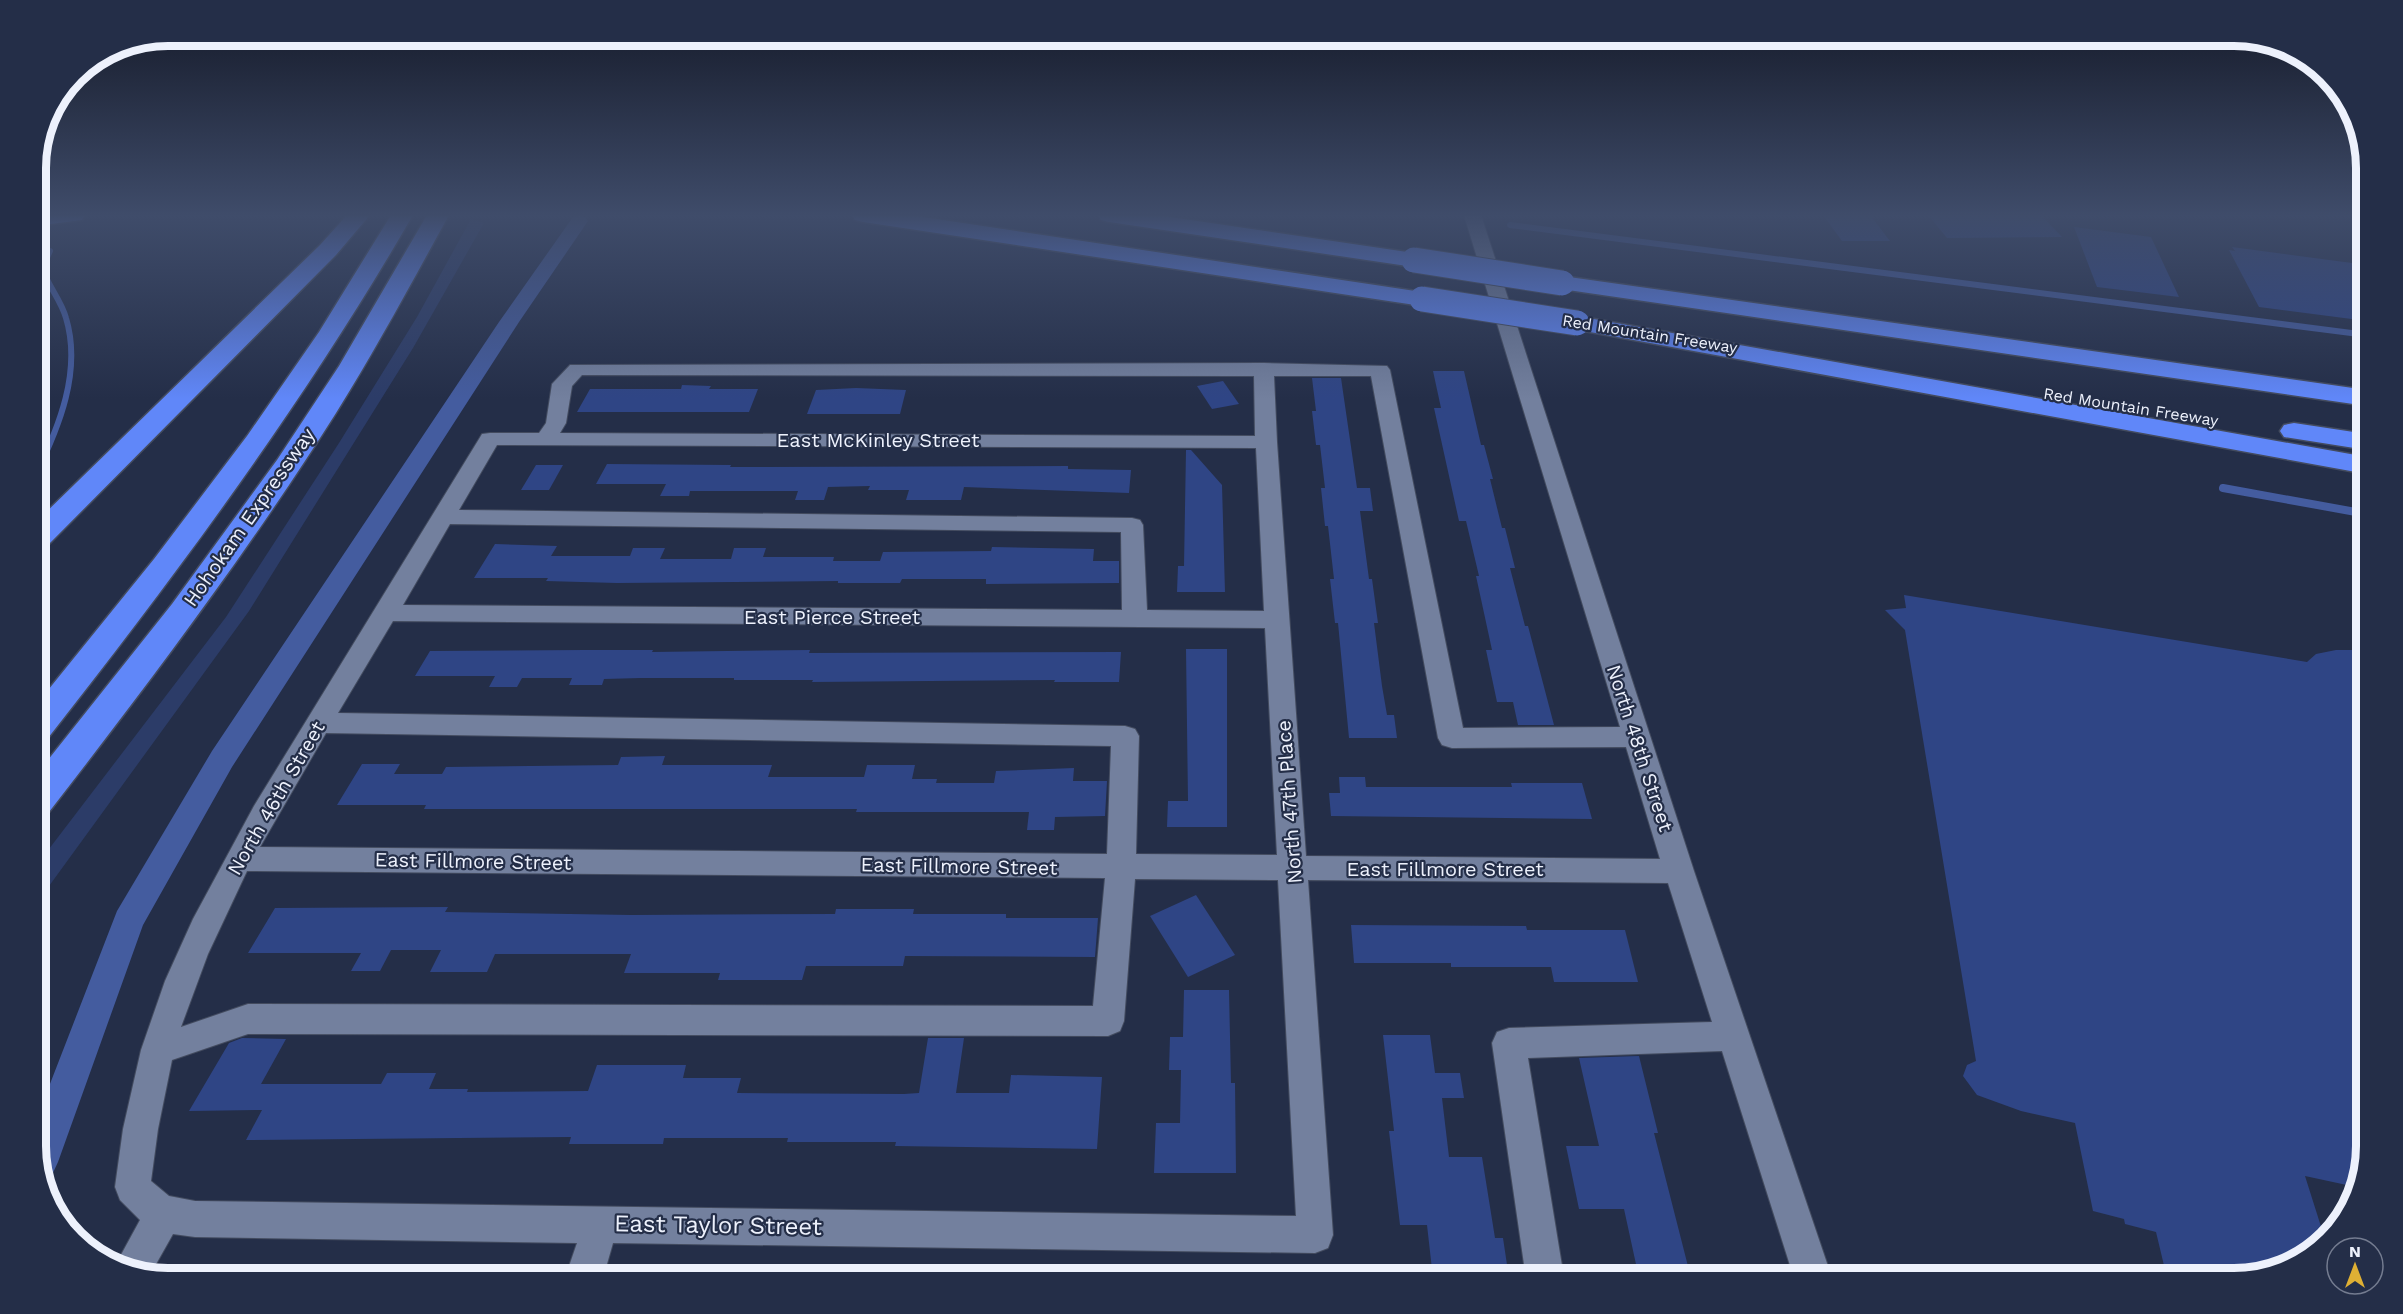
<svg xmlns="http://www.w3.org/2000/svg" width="2403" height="1314" font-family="'Work Sans',sans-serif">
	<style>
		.green { fill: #2c3c68 }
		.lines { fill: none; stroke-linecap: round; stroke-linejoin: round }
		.stream-far1 { stroke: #445c9f; stroke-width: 6 }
		.stream { stroke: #445c9f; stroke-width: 8 }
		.canal { fill: #445c9f; fill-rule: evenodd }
		.building { fill: #2f4585 }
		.minor-casing { stroke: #434b5f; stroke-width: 2 }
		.highway-casing { stroke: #434b5f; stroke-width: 3 }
		.minor { fill: #73809e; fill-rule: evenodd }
		.highway { fill: #6087f9; fill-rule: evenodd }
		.highway-bridge-casing { stroke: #434b5f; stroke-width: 27; stroke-linecap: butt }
		.highway-bridge { stroke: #6087f9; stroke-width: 25 }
		.labels { text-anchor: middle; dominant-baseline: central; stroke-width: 4.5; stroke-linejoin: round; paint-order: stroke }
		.far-street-label { font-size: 16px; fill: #edf1fc; stroke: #242e48 }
		.street-label { font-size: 20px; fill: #edf1fc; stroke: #242e48 }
		.near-street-label { font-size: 24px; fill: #edf1fc; stroke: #242e48 }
		.rim { fill: none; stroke: #edf1fc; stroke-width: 8 }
	</style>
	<rect width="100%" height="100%" fill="#242e48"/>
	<!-- green -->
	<polygon class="green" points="471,219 484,223 413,348 249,611 36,904 36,866 226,617 339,443 417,317"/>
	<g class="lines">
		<!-- stream-far1 -->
		<g class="stream-far1">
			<polyline points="1510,225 2367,335"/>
			<path d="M 36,474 C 59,427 82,371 66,318 C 61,300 48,286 42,268 L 50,251"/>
		</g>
		<!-- stream -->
		<polyline class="stream" points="2223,488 2367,514"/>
		<!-- canal -->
		<polygon class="canal" points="579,216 585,217 588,221 519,322 232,767 143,925 58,1162 52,1175 44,1178 36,1154 36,1120 117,911 212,751 499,322 573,217"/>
	</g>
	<!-- building -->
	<g class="building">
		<polygon points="1823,215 1870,215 1890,241 1842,241"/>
		<polygon points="1928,215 2041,215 2062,237 1947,238"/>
		<polygon points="2074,227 2151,237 2179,297 2097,287"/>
		<polygon points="2232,247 2367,265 2367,321 2259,307 2229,250 2235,251"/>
		<polygon points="1433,371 1464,371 1481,445 1484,445 1493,479 1490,479 1502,528 1505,528 1515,568 1510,568 1525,626 1528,626 1554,725 1518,725 1513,702 1497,702 1486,650 1492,650 1476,576 1479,576 1466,521 1459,521 1434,408 1441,408"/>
		<polygon points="1312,378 1341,378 1357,488 1370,488 1373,511 1360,511 1369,579 1372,579 1378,623 1374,623 1382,686 1387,715 1394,715 1397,738 1349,738 1338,623 1335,623 1330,579 1334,579 1328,526 1325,526 1321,488 1325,488 1320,445 1316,445 1312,411 1316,411"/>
		<polygon points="1223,381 1239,404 1212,409 1197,386"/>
		<polygon points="682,385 711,386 709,389 758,389 749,412 577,412 590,389 681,389"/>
		<polygon points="856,388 906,390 900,414 807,414 816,390"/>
		<polygon points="1186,450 1191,450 1222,485 1225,592 1177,592 1178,566 1184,566"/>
		<polygon points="607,464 731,465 730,467 1068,466 1068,469 1131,470 1129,493 964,487 961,500 906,500 909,490 868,490 870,486 828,487 824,500 795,500 798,491 690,491 689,496 660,496 666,484 596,484"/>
		<polygon points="536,465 563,465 549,490 521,490"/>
		<polygon points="495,544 557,546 551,556 630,556 633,548 665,548 660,559 731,559 734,548 766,548 763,557 834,557 833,561 880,561 883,552 991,551 992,547 1094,549 1093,561 1119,561 1119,583 986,584 986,579 902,579 900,583 838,583 838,581 617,583 546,581 548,578 474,578"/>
		<polygon points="1904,595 2307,662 2316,654 2336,650 2367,650 2367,1146 2356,1187 2305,1176 2324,1236 2301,1260 2235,1278 2167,1278 2156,1232 2125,1224 2124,1219 2093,1211 2075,1123 2021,1111 1977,1095 1963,1076 1967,1065 1976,1061 1905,630 1885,610 1906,608"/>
		<polygon points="1186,649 1227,649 1227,827 1167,827 1168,801 1188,801"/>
		<polygon points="585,650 653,650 652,652 810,650 809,653 1121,652 1119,682 1054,682 1055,680 812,682 813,680 734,680 734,678 641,678 604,679 602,685 569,685 572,678 522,678 517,687 489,687 495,676 415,676 430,651"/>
		<polygon points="665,756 662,765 772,765 768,777 864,777 867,765 915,765 912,779 937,779 936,783 994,783 996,771 1074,768 1073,781 1107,781 1105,816 1055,817 1054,830 1027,830 1029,812 856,812 857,809 424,809 426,805 337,805 362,764 400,764 394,774 442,774 446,767 618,765 621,757"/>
		<polygon points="1339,777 1365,777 1366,787 1512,787 1511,783 1582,783 1592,819 1331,816 1329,793 1340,793"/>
		<polygon points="1196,895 1235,955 1188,977 1150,916"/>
		<polygon points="448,907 445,912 631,915 835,914 836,909 914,909 913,914 1006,914 1006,918 1098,918 1095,957 905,956 903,966 806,966 802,980 718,980 720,973 624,973 631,954 495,954 487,972 430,972 441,950 391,950 380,971 351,971 361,953 248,953 275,908"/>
		<polygon points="1351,925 1526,926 1527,930 1625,930 1638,982 1554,982 1551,967 1451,967 1451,963 1354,963"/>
		<polygon points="1184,990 1229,990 1231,1083 1235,1083 1236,1173 1154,1173 1156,1123 1180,1123 1181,1070 1169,1070 1170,1037 1183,1037"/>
		<polygon points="1383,1035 1430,1035 1435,1073 1460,1073 1464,1098 1442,1098 1449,1157 1482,1157 1495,1238 1503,1238 1509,1278 1433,1278 1427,1225 1400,1225 1389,1131 1394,1131"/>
		<polygon points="242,1038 286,1039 261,1084 381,1084 387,1073 436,1073 429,1089 468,1089 467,1092 588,1091 597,1065 686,1065 683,1078 741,1078 737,1093 904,1094 919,1093 928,1038 964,1038 956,1093 1009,1093 1011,1075 1102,1077 1097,1149 895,1146 896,1142 787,1142 788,1138 664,1138 663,1144 569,1144 571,1137 246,1140 262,1110 189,1111 229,1043"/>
		<polygon points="1639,1056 1658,1133 1654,1133 1691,1278 1639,1278 1624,1209 1579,1209 1566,1146 1599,1146 1579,1058"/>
	</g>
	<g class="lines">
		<!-- minor casing -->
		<g class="minor-casing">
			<path id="minor" d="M 1464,215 L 1481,215 L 1694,871 L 1832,1278 L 1794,1278 L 1722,1051 L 1528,1058 L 1564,1278 L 1526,1278 L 1492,1043 L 1497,1032 L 1509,1028 L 1712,1022 L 1668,883 L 1308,880 L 1333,1235 L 1328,1248 L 1315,1253 L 613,1243 L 603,1278 L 565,1278 L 577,1243 L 195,1237 L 173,1234 L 151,1273 L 116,1264 L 140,1220 L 120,1200 L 115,1187 L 123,1129 L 141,1050 L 165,981 L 193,919 L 254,806 L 479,439 L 482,434 L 490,433 L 539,433 L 546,423 L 552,384 L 570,365 L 1264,363 L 1387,366 L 1390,370 L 1463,728 L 1620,727 ZM 582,375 L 1254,376 L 1255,436 L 560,433 L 566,423 L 572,386 ZM 1274,376 L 1371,376 L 1438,738 L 1442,745 L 1452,748 L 1626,747 L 1660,859 L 1306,856 L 1277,442 ZM 497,445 L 1256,448 L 1264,611 L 1147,610 L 1143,525 L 1140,520 L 1132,518 L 459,510 ZM 450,524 L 1121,532 L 1122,610 L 403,605 ZM 393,621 L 1265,628 L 1277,855 L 1136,854 L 1139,736 L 1135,729 L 1125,726 L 338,713 ZM 326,733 L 1111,746 L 1107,854 L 260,847 ZM 247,871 L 1105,878 L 1093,1006 L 248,1004 L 181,1027 L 208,954 ZM 1135,879 L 1278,880 L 1296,1216 L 195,1201 L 169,1196 L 151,1181 L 158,1129 L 172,1060 L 248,1034 L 1108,1036 L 1120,1031 L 1124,1021 Z"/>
		</g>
		<!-- highway casing -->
		<g class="highway-casing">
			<g id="highway">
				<polygon points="36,215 85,215 82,220 36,226"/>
				<polygon points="347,215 370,215 336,255 47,546 36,549 36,522 320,245"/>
				<path d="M 391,215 L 413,215 C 306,400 180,570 48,738 L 36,742 L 36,705 L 154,559 L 247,436 L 319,332 Z"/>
				<path d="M 427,215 L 449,215 C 412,282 376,349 336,413 C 248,552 149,683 49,812 L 36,816 L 36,775 L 172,604 L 277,460 L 339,366 Z"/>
				<polygon points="852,215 910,215 1422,292 1430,294 1434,299 1430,304 1422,306 863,222 855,220"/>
				<polygon points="1098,215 1157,215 1414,253 1422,255 1425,260 1422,265 1414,267 1109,222 1101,220"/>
				<polygon points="1562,276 2367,390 2367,406 1554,288 1550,283 1554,278"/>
				<polygon points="1577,316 2367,457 2367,474 1568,328 1565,323 1568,318"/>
				<polygon points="2294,423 2367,434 2367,450 2284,437 2280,431 2284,425"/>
			</g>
		</g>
		<!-- minor -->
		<use href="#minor" class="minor"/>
		<!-- highway -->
		<use href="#highway" class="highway"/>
		<!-- highway-bridge casing -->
		<g class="highway-bridge-casing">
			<g id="highway-bridge">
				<polyline points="1414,260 1562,283"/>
				<polyline points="1422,299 1577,323"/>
			</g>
		</g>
		<!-- highway-bridge -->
		<use href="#highway-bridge" class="highway-bridge"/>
	</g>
	<!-- sky -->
	<linearGradient id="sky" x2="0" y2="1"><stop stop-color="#141928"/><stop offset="0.54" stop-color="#3f4c6a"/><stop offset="1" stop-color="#3f4c6a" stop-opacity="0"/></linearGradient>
	<rect width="2403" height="399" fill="url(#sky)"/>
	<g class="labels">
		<!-- far-street labels -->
		<g class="far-street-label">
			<text transform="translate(1650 334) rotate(9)">Red Mountain Freeway</text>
			<text transform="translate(2131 407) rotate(9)">Red Mountain Freeway</text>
		</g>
		<!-- street labels -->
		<g class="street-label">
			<text x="878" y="440">East McKinley Street</text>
			<text transform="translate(249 517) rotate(-55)">Hohokam Expressway</text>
			<text x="832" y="617">East Pierce Street</text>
			<text transform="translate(1640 748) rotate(72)">North 48th Street</text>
			<text transform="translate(276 798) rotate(-60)">North 46th Street</text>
			<text transform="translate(1289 802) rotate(-94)">North 47th Place</text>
			<text transform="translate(473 861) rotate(1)">East Fillmore Street</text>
			<text transform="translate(959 866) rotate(1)">East Fillmore Street</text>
			<text x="1445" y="869">East Fillmore Street</text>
		</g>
		<!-- near-street labels -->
		<g class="near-street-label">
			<text transform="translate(718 1225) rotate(1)">East Taylor Street</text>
		</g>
	</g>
	<!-- crop -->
	<path d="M0 0H2403V1314H0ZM168 46H2234A122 122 0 0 1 2356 168V1146A122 122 0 0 1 2234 1268H168A122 122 0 0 1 46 1146V168A122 122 0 0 1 168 46Z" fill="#242e48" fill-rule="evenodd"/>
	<path class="rim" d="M168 46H2234A122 122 0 0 1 2356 168V1146A122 122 0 0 1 2234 1268H168A122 122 0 0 1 46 1146V168A122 122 0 0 1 168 46Z"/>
	<!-- north arrow -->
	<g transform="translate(2355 1266)"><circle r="28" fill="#242e48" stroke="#747c90" stroke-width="1.5"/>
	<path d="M0-4.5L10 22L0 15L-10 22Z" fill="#dfb034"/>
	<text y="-9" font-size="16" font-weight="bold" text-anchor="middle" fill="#edf1fc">N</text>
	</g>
</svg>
